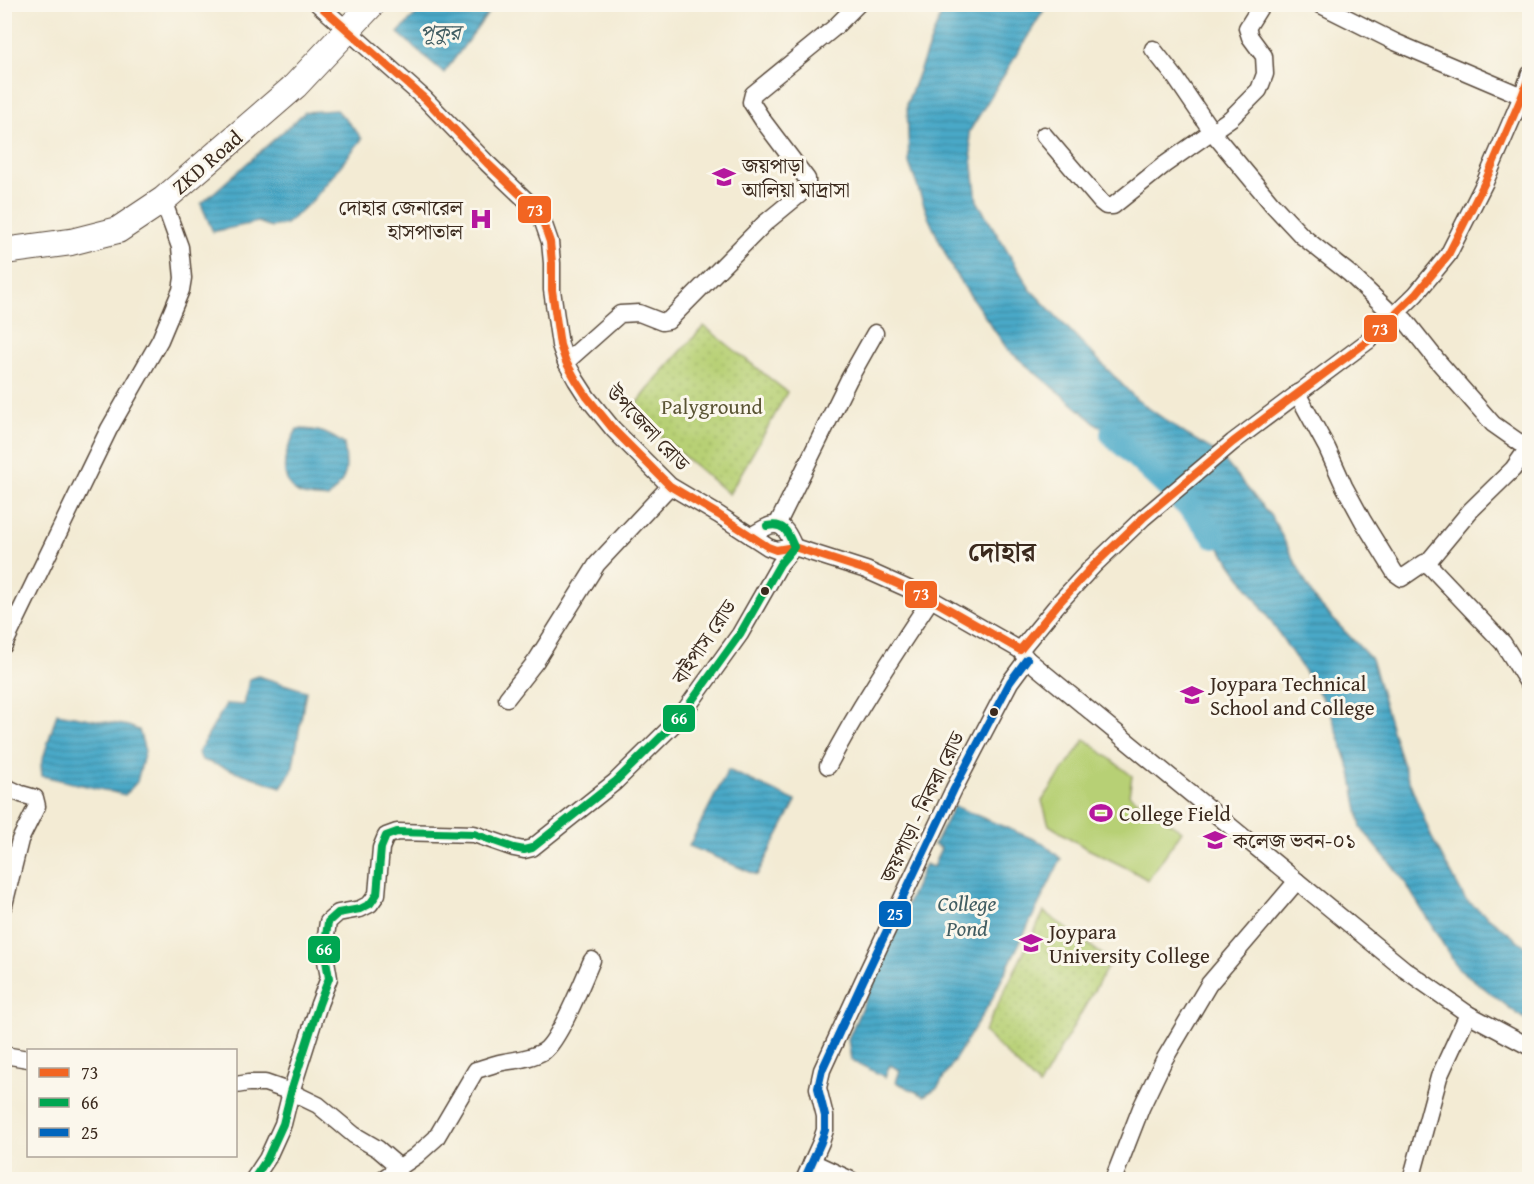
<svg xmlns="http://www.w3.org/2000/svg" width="1534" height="1184" font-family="'Gentium Book Plus','Noto Serif Bengali',serif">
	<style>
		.grass { fill: #b7d075; stroke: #797d4a; stroke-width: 1.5 }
		.park { fill: url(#park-dots); stroke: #797d4a; stroke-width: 1.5 }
		.water { fill: url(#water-rules); stroke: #426a73; stroke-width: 1.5 }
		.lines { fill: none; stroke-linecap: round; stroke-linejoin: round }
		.river { stroke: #49a9c8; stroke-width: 24 }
		.street-casing { stroke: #574739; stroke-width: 19 }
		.primary-casing { stroke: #574739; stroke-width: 28 }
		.street { stroke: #fff; stroke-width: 16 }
		.primary { stroke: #fff; stroke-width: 26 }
		.bus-1-casing { stroke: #fbf7ec; stroke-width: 12 }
		.bus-2-casing { stroke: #fbf7ec; stroke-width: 12 }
		.bus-3-casing { stroke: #fbf7ec; stroke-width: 12 }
		.bus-1 { stroke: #f26522; stroke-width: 8 }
		.bus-2 { stroke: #00a651; stroke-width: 8 }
		.bus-3 { stroke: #0065bd; stroke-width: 8 }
		.bus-dot { fill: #3b2a1e; stroke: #fbf7ec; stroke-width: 2 }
		.labels { text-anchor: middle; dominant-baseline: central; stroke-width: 6; stroke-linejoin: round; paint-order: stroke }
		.street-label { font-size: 21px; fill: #3b2a1e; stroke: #fbf7ec }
		.poi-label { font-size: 21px; fill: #3b2a1e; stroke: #fbf7ec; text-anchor: start }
		.park-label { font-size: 21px; fill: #5a5434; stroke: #fbf7ec }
		.water-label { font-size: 22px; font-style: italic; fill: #415d62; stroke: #fbf7ec }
		.district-label { font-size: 27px; font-weight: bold; fill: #3b2a1e; stroke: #fbf7ec }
		.line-badge { stroke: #fbf7ec; stroke-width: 2 }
		.badge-label { font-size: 16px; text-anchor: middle; font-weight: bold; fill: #fff }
	</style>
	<defs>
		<pattern id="park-dots" width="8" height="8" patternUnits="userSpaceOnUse" patternTransform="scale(1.5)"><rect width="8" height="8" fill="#b7d075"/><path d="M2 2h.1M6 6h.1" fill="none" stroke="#9eb365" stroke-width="1.8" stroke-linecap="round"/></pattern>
		<pattern id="water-rules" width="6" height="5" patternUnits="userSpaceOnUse" patternTransform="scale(1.5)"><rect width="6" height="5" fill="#49a9c8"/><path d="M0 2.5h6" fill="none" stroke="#3e8aa2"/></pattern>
	</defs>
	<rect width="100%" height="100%" fill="#fbf7ec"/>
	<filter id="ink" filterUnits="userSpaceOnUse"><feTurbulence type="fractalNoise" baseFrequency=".0167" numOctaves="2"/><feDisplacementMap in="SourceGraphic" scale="12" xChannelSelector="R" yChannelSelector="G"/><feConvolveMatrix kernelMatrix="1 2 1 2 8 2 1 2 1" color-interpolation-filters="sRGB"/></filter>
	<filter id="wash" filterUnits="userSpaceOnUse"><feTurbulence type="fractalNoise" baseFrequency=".008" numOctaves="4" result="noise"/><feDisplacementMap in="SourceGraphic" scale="24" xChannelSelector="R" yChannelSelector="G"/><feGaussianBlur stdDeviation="1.35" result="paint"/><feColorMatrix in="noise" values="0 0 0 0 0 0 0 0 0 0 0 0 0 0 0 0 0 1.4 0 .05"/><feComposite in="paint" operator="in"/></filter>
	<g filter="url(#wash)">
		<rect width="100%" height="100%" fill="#f3ebd4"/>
		<!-- grass -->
		<polygon class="grass" points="1085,739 1132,776 1129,795 1182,831 1148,880 1129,869 1084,847 1049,825 1042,801"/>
		<!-- park -->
		<g class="park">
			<polygon points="704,326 787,392 771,422 729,494 631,412 656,379"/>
			<polygon points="1044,912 1111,961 1039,1086 984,1032"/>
		</g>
		<!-- water -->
		<g class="water">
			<polygon points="426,4 489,5 492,8 444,73 398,33"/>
			<polygon points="947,5 1047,5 969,132 977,201 1030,289 1137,400 1187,435 1218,453 1273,519 1315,600 1371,659 1401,760 1431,836 1465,899 1529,949 1529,1023 1457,967 1403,879 1361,828 1351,772 1329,708 1251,592 1196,514 1135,456 1008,350 954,272 929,219 909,163 907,103 940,17"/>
			<polygon points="337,110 356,131 362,139 313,200 286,224 271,227 258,222 213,232 201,204 305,112"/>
			<path d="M 297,429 C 317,429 327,432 344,444 C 348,471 348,478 328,498 C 319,497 308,497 300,494 C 293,491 290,487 287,480 C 280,462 289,445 297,429 Z"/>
			<polygon points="258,676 306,691 292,771 281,787 202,760 198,753 226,704 244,705 249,679"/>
			<polygon points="57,713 128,726 139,730 145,751 137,782 125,795 42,776 41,765"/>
			<polygon points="728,770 796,801 757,875 689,846"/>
			<polygon points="954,806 1043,843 1061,859 991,1001 938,1087 924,1096 896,1082 900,1070 890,1065 885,1077 851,1060 848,1039 925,864 933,867 941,848 934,845"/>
		</g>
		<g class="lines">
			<!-- river -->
			<polyline class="river" points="1112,434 1196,514 1215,537"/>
		</g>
	</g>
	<g filter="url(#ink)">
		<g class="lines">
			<!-- street casing -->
			<g class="street-casing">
				<g id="street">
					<polyline points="318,4 425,99 487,163 530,204 542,219 550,242 552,263 552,290 560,345 566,362 576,380 587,397 613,429 670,486 719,515 768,547 776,550 794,547 866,570 931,599 1020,650 1058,604 1093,566 1143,518 1233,442 1368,341 1416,294 1448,255 1485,182 1522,96 1530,74"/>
					<polyline points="1319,4 1395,42 1522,96 1530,103"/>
					<polyline points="1153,49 1175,77 1213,133 1272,204 1302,236 1350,274 1393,315 1405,320 1436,359 1493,424 1530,450"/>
					<polyline points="1044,135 1101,202 1106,206 1113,206 1164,165 1231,118 1259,90 1265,74 1264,56 1250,37 1247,28 1262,4"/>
					<polyline points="566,362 620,314 639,313 662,322 668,321 765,223 799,195 807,186 807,179 764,122 751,102 753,94 834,28 858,4"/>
					<polyline points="1297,393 1327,448 1344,486 1363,521 1395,573 1402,578 1424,563 1428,564 1503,643 1530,686"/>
					<polyline points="777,525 849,379 875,333"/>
					<polyline points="1427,563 1470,511 1513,469 1530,445"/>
					<polyline points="4,645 109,429 160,340 181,290 183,278 180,247 163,200"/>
					<polyline points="1020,650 1027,659 1404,969 1468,1014 1530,1047"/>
					<polyline points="507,698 536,661 597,564 670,486"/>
					<path d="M 828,766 C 858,708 895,653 931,599"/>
					<polyline points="4,786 21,794 35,798 37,806 20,840 4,905"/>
					<polyline points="4,1055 28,1059"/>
					<polyline points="236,1085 248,1083 265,1083 291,1092 318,1105 354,1135 378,1149 399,1167"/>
					<polyline points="812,1162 851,1180"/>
					<path d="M 253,1180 L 267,1159 L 283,1124 L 291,1092 L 319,1004 L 329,978 L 324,949 L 328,922 L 338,913 L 360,909 L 370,904 L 377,894 L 381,848 L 386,836 L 397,832 L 474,834 L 514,848 L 524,850 L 532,848 L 615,782 L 678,720 L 740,634 L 780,564 L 794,547 C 782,518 775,521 751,536"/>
					<path d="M 381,1180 L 416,1156 L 436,1138 L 476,1070 C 484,1068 491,1065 499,1063 C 513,1060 531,1059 544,1051 C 559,1041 584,979 592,960"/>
					<polyline points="804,1180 821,1142 825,1130 825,1116 818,1088 822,1070 863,981 954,789 1010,682 1027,659"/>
					<polyline points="1113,1180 1141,1108 1164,1060 1209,984 1297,881"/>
					<polyline points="1411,1180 1439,1077 1468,1014"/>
				</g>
			</g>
			<!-- primary casing -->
			<g class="primary-casing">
				<polyline id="primary" points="4,251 71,242 118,230 163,200 295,86 372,4"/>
			</g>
			<!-- street -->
			<use href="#street" class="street"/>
			<!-- primary -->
			<use href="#primary" class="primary"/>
			<!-- bus-1 casing -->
			<g class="bus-1-casing">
				<polyline id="bus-1" points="318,4 425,99 487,163 530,204 542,219 550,242 552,263 552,290 560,345 566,362 576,380 587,397 613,429 670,486 719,515 768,547 776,550 794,547 866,570 931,599 1020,650 1058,604 1093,566 1143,518 1233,442 1368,341 1416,294 1448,255 1485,182 1522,96 1530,74"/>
			</g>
			<!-- bus-2 casing -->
			<g class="bus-2-casing">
				<path id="bus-2" d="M 253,1180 L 267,1159 L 283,1124 L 291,1092 L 319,1004 L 329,978 L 324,949 L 328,922 L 338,913 L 360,909 L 370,904 L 377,894 L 381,848 L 386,836 L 397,832 L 474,834 L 514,848 L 524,850 L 532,848 L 615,782 L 678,720 L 740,634 L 780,564 L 794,547 C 788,533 785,522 767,526"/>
			</g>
			<!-- bus-3 casing -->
			<g class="bus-3-casing">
				<polyline id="bus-3" points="804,1180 821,1142 825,1130 825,1116 818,1088 822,1070 863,981 954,789 1010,682 1027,659"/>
			</g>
			<!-- bus-1 -->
			<use href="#bus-1" class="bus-1"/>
			<!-- bus-2 -->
			<use href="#bus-2" class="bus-2"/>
			<!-- bus-3 -->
			<use href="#bus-3" class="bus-3"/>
		</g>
	</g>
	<!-- icons -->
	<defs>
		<g id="university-bare" transform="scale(1.8)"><path d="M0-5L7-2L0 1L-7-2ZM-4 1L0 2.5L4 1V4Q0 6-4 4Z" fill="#b5179e" stroke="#fbf7ec" stroke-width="2.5" paint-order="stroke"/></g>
		<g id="hospital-bare" transform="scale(1.8)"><path d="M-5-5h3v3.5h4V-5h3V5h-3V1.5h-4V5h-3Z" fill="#b5179e" stroke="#fbf7ec" stroke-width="2.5" paint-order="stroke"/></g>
		<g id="stadium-bare" transform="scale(1.8)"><path d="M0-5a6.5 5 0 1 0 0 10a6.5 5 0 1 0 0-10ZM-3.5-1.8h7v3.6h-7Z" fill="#b5179e" stroke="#fbf7ec" stroke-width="2.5" paint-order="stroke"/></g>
	</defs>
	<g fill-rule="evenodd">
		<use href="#university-bare" x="724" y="177"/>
		<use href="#hospital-bare" x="481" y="219"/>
		<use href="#university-bare" x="1192" y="695"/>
		<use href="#stadium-bare" x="1101" y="813"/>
		<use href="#university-bare" x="1215" y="840"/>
		<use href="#university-bare" x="1031" y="943"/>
	</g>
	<!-- markers -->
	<g class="bus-dot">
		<circle cx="765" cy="591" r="5"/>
		<circle cx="994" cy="712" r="5"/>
	</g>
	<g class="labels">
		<!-- street labels -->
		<g class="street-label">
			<text transform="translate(207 162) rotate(-41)">ZKD Road</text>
			<text transform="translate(648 428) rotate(46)">উপজেলা রোড</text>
			<text transform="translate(704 642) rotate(-56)">বাইপাস রোড</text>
			<text transform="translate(922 807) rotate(-64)">জয়পাড়া - নিকরা রোড</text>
		</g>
		<!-- poi labels -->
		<g class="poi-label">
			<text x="742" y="165">জয়পাড়া<tspan x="742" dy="24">আলিয়া মাদ্রাসা</tspan></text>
			<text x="463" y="207" text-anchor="end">দোহার জেনারেল<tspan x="463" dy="24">হাসপাতাল</tspan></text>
			<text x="1210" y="683">Joypara Technical<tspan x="1210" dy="24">School and College</tspan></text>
			<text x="1119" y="813">College Field</text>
			<text x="1233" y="840">কলেজ ভবন-০১</text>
			<text x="1049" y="931">Joypara<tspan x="1049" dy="24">University College</tspan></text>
		</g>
		<!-- park labels -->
		<g class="park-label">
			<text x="712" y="406">Palyground</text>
		</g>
		<!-- water labels -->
		<g class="water-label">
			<text x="440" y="32">পূকুর</text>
			<text x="967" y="903">College<tspan x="967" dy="25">Pond</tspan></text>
		</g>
		<!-- district labels -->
		<g class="district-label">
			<text x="1002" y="551">দোহার</text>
		</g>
	</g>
	<g class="line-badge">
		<rect x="517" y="195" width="35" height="29" rx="6" fill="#f26522"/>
		<rect x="1363" y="314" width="35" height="29" rx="6" fill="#f26522"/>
		<rect x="904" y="580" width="34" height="29" rx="6" fill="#f26522"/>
		<rect x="662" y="704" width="34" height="29" rx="6" fill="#00a651"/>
		<rect x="878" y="900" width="34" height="28" rx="6" fill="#0065bd"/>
		<rect x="307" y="935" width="34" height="29" rx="6" fill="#00a651"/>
	</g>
	<g class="badge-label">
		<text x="535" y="216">73</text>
		<text x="1380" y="335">73</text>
		<text x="921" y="600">73</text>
		<text x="679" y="724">66</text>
		<text x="895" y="920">25</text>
		<text x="324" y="955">66</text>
	</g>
	<!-- margin -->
	<rect width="1534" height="1184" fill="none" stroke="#fbf7ec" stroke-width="24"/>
	<!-- legend -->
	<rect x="27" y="1049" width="210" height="108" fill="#fbf7ec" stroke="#aea59a" stroke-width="1.5"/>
	<rect x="39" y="1068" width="30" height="9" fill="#f26522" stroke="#aea59a" stroke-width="1.5"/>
	<text x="81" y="1079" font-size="18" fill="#3b2a1e">73</text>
	<rect x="39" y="1098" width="30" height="9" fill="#00a651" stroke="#aea59a" stroke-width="1.5"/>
	<text x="81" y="1109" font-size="18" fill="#3b2a1e">66</text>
	<rect x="39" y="1128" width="30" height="9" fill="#0065bd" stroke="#aea59a" stroke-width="1.5"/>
	<text x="81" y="1139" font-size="18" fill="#3b2a1e">25</text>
</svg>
